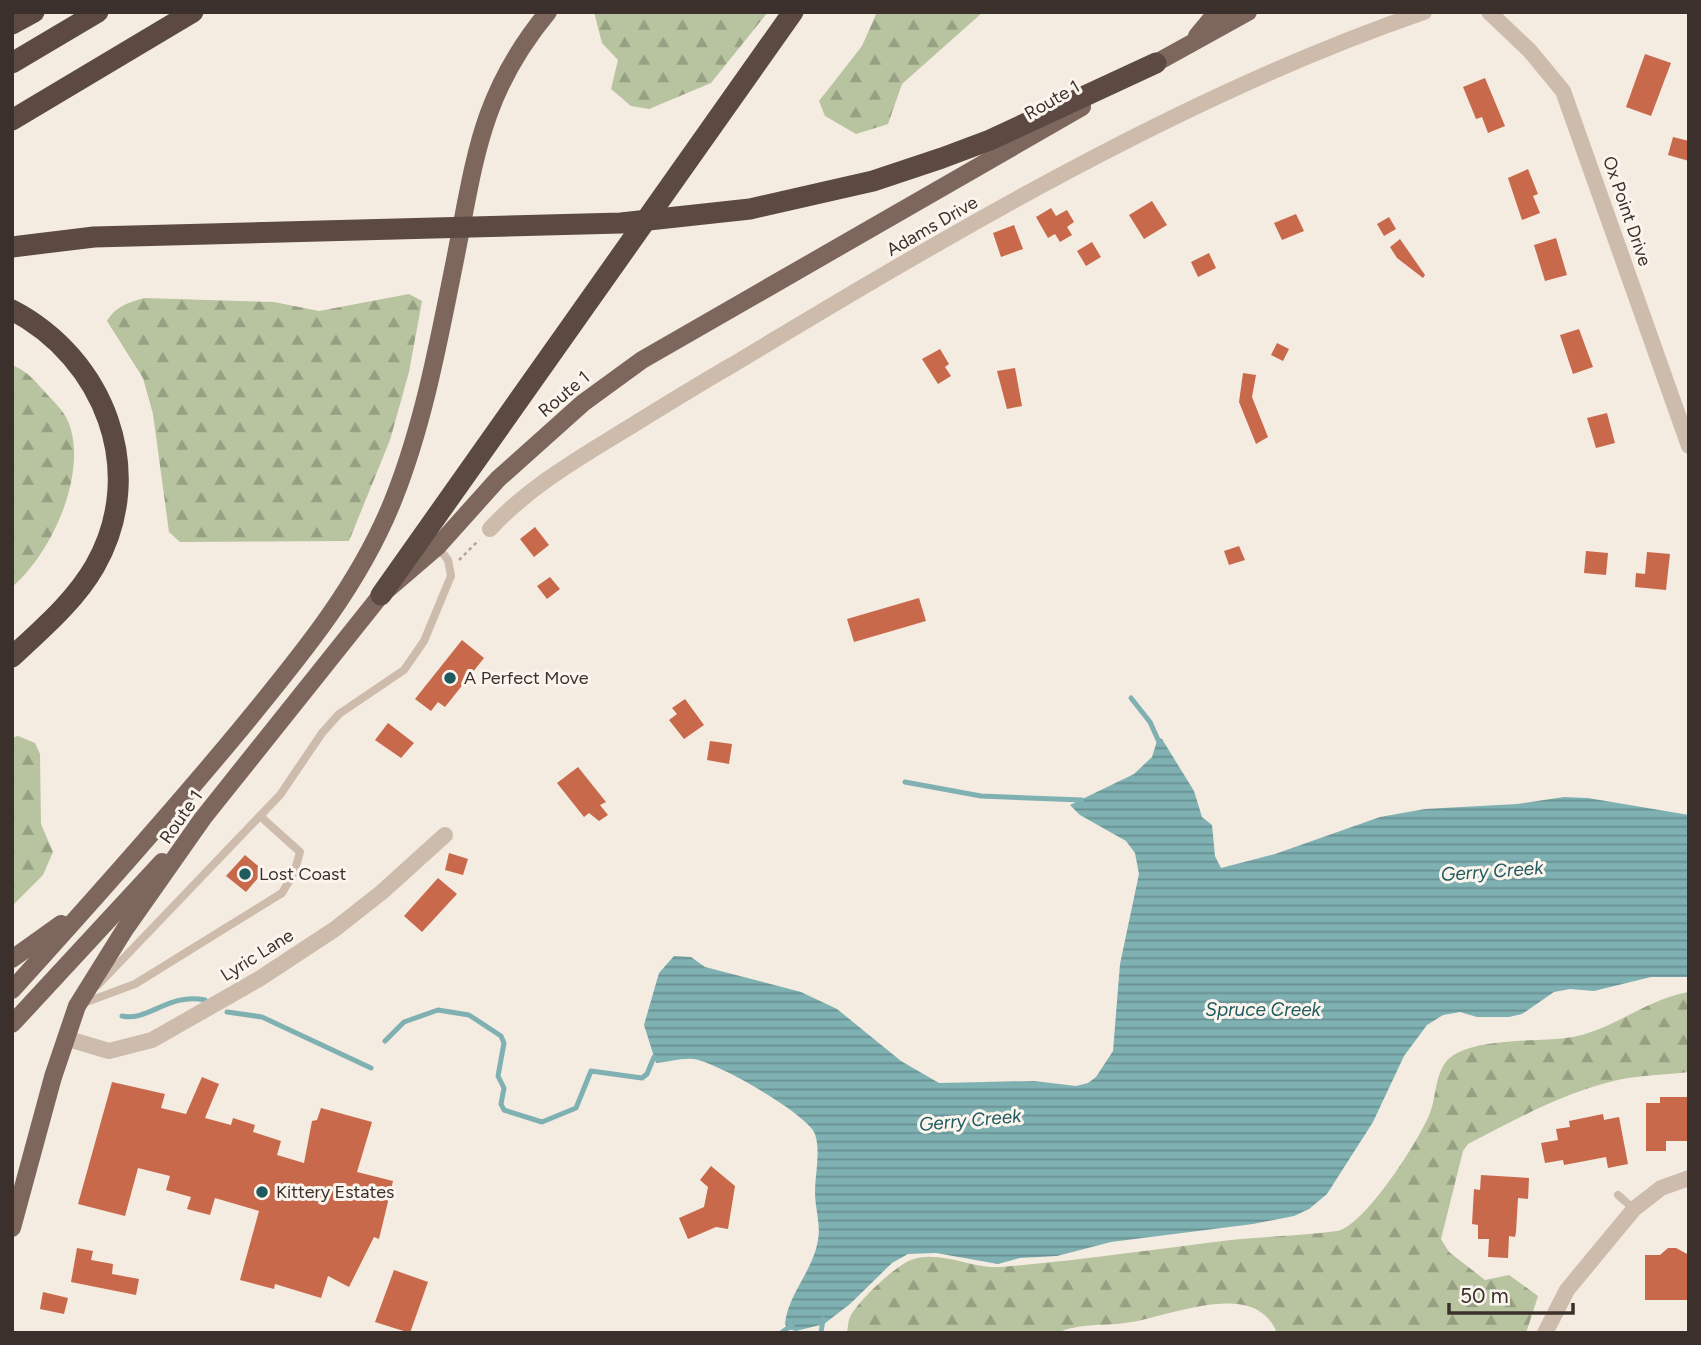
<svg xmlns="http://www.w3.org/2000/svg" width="1701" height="1345" font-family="Figtree,sans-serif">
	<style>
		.forest { fill: url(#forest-firs) }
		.water { fill: url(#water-rules) }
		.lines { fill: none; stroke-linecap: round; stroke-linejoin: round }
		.stream { stroke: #7fb0b2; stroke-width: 5 }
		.building { fill: #c8694b }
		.path { stroke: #b9a596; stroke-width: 2.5; stroke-dasharray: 3.5 3.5; stroke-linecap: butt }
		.service { stroke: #cdbbac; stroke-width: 8 }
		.minor { stroke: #cdbbac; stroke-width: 16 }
		.primary { stroke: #7d675c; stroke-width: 18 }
		.motorway { stroke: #5c4a42; stroke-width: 21 }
		.poi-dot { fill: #1f5a5e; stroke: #fbf5ee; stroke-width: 2.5 }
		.labels { text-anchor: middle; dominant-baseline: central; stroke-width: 6; stroke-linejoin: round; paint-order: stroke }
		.street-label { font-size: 18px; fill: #3b302b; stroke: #fbf5ee }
		.poi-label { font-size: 18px; fill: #3b302b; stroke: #fbf5ee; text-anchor: start }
		.water-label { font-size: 19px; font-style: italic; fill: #1f5a5e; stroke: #fbf5ee }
	</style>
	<defs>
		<pattern id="forest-firs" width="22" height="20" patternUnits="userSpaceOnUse" patternTransform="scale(1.75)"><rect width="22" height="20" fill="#b8c4a0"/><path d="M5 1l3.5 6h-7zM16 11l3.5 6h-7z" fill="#97a083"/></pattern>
		<pattern id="water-rules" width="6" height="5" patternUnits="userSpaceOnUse" patternTransform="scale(1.75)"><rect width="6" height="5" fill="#7fb0b2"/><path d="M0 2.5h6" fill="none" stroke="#699091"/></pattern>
	</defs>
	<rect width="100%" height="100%" fill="#f4ebe1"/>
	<!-- forest -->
	<g class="forest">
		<polygon points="594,12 768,12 711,83 649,109 631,106 611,89 618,60 602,43"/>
		<polygon points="877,12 983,12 902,84 888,124 856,134 825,116 819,101 862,46"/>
		<path d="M 409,294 L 422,301 L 409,372 L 390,440 L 349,541 L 180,542 L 169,532 L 153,414 L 143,378 L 107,321 C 116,306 128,303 144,298 L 274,302 L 319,311 Z"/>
		<path d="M 12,365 C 27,371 34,380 45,392 C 52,400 64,411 68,421 C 89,472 52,553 12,587 Z"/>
		<polygon points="18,736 35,743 40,754 41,824 53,852 43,875 12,906 12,738"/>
		<path d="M 1689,992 L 1689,1072 C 1666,1075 1641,1075 1618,1080 C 1565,1092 1516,1119 1468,1144 L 1463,1151 L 1441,1239 L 1449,1252 L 1485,1280 L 1509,1275 L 1538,1296 L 1526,1333 L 1277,1333 C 1255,1276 1167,1318 1125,1323 C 1101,1326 1080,1323 1057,1333 L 847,1333 C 848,1328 848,1321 850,1317 C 858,1301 895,1266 911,1260 C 939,1249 972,1269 1000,1267 C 1077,1261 1155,1249 1231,1240 C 1266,1236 1302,1236 1337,1231 C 1364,1227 1420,1139 1430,1113 C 1436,1098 1435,1077 1445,1063 C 1463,1037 1536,1042 1566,1038 C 1610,1033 1645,999 1689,992 Z"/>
	</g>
	<!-- water -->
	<path class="water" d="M 1158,738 L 1162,739 L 1194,791 L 1202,817 L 1212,825 L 1215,856 L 1221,868 L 1275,854 L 1380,817 L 1425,809 L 1517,804 L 1564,797 L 1588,798 L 1689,815 L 1689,977 L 1651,977 L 1594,991 L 1570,989 L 1554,992 L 1522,1014 L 1509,1017 L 1477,1017 L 1460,1012 L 1443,1015 L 1427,1025 L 1404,1056 L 1373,1122 L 1327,1194 L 1309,1209 L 1294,1216 L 1253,1224 L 1111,1242 L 1057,1256 L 1020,1258 L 998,1264 L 936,1253 L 908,1254 L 892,1263 L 850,1304 L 824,1324 L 796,1331 L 788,1329 L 785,1324 C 788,1294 813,1271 818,1240 C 821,1225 815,1208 815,1192 C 815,1173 821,1153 815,1134 C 808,1114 715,1061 693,1059 C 682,1058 668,1062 656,1063 L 644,1025 L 659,973 L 674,956 L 691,957 L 705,967 L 801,992 L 837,1009 L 901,1061 L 939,1083 L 1034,1081 L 1076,1086 L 1088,1083 L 1096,1077 L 1113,1051 L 1120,964 L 1139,874 L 1135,853 L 1126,841 L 1080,815 L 1070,805 L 1134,774 L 1152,757 Z"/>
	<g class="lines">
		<!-- stream -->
		<g class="stream">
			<polyline points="1131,698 1150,722 1159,742"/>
			<polyline points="905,782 981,796 1082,800"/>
			<polyline points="227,1012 262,1017 371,1068"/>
			<path d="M 122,1016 C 148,1022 169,992 205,1000"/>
			<polyline points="385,1041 404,1022 438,1010 469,1015 501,1036 504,1043 498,1076 504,1088 501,1104 504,1110 542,1122 576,1108 591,1071 642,1078 647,1074 654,1057"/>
			<polyline points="781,1333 792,1325"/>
			<polyline points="821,1333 823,1319"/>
		</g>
	</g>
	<!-- building -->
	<g class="building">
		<polygon points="1645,54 1671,63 1651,116 1626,107"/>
		<polygon points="1485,78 1505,126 1488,133 1482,117 1476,119 1463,87"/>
		<polygon points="1673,137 1689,141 1689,161 1668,155"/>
		<polygon points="1528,169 1538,194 1533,196 1540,213 1522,220 1508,178"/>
		<polygon points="1152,201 1167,225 1144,239 1129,215"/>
		<polygon points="1051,208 1056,216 1067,210 1074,222 1067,227 1072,235 1060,242 1055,234 1048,238 1036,217"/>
		<polygon points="1296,214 1304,231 1282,240 1274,223"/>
		<polygon points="1389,217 1396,229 1384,236 1377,224"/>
		<polygon points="1014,225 1023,249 1001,257 993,233"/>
		<polygon points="1556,238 1567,275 1545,281 1534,245"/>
		<polygon points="1400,239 1425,275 1423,278 1397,258 1390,247"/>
		<polygon points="1092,242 1101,257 1086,266 1077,251"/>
		<polygon points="1209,253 1216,268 1198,277 1191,262"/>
		<polygon points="1579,329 1593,367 1573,374 1560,335"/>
		<polygon points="1277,343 1289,349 1283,361 1271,355"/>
		<polygon points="940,349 949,364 945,367 951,376 938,384 922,359"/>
		<polygon points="1015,368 1022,406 1007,409 997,371"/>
		<polygon points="1243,373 1256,375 1252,397 1268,437 1256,444 1239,402"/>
		<polygon points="1607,413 1615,443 1596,448 1587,418"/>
		<polygon points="535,527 549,545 534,557 520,539"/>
		<polygon points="1239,546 1245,560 1229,565 1224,551"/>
		<polygon points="1586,551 1608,553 1606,575 1584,573"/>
		<polygon points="1647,552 1670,554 1666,590 1635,587 1636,573 1645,574"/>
		<polygon points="550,577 560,589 547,599 537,586"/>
		<polygon points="919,598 926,621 854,642 847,619"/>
		<polygon points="462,640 484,658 445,707 438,702 431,711 415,699"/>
		<polygon points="685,699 704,725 684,739 669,720 677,714 672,708"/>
		<polygon points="388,723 414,743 401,758 375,740"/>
		<polygon points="710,741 732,744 729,764 707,760"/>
		<polygon points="578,767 606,802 600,805 608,815 599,821 589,813 584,817 557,783"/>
		<polygon points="449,853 468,859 463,875 445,870"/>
		<polygon points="245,855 264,871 246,892 226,876"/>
		<polygon points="438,878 457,894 422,932 404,916"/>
		<polygon points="202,1077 219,1084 205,1118 231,1125 233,1118 255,1125 253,1132 281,1141 277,1155 304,1163 312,1121 317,1120 321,1108 372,1122 357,1172 393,1181 379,1239 374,1237 349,1287 328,1276 321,1298 275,1284 274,1289 240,1280 259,1211 215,1198 210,1215 187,1209 191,1197 166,1190 170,1176 138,1168 125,1216 78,1204 112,1082 165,1094 161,1108 186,1114"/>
		<polygon points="1660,1097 1689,1097 1689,1141 1666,1141 1666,1151 1646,1151 1646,1103 1660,1103"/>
		<polygon points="1603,1114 1604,1120 1619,1117 1628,1164 1608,1168 1606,1157 1564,1165 1563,1160 1545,1163 1541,1143 1558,1140 1556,1129 1570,1127 1569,1121"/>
		<polygon points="711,1166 735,1186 728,1229 716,1227 688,1239 679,1218 704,1207 708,1187 700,1180"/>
		<polygon points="1481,1175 1529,1178 1528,1199 1518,1198 1516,1232 1515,1237 1509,1236 1508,1258 1488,1257 1489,1239 1478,1239 1478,1225 1472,1224 1474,1189 1480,1190"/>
		<polygon points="77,1248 93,1251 91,1260 113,1264 112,1274 139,1279 136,1295 71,1282"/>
		<polygon points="1668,1248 1676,1248 1689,1255 1689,1300 1645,1300 1645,1255 1660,1255"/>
		<polygon points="394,1270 428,1282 410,1333 375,1322"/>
		<polygon points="43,1292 68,1298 64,1314 40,1309"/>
	</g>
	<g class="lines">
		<!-- path -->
		<polyline class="path" points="459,560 479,540"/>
		<!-- service -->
		<g class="service">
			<polyline points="97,986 280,795 322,733 339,714 404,670 424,641 451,576 448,560 438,547"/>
			<polyline points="81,1004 135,984 282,893 294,873 300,852 260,816"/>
			<polyline points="1618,1195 1634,1209"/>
		</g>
		<!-- minor -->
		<g class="minor">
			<polyline points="1489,12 1530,51 1563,91 1689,446"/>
			<path d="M 490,529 C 525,491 566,466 610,439 C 651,414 692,388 734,364 C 950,234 1185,94 1424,12"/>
			<polyline points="65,1038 109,1051 152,1040 259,979 335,929 382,892 445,835"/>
			<polyline points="1545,1333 1567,1290 1634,1209 1661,1188 1689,1178"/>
		</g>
		<!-- primary -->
		<g class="primary">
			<polyline points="1197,36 1217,12"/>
			<polyline points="1145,69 1248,12"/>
			<polyline points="12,959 61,924"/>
			<path d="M 12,990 C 89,905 166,819 239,731 C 298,659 359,587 394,498 C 424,422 439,340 455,260 C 475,160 480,94 548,12"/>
			<polyline points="12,1024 162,862"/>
			<polyline points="12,1228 53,1077 77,1006 125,929 203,818 381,595 437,547 498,479 583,403 642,360 1082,107"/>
		</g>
		<!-- motorway -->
		<g class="motorway">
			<polyline points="12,24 34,12"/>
			<polyline points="12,63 98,12"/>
			<polyline points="12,120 193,12"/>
			<polyline points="12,247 94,237 621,223 750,209 873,181 942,158 990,140 1156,63"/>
			<path d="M 12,310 C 104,358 149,471 95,566 C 75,601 42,629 12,657"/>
			<polyline points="381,595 793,12"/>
		</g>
	</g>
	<!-- markers -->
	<g class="poi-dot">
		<circle cx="450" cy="678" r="7"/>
		<circle cx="245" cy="874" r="7"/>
		<circle cx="262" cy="1192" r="7"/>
	</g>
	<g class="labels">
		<!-- street labels -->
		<g class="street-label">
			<text transform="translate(1052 100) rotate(-30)">Route 1</text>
			<text transform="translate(1627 211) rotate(71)">Ox Point Drive</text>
			<text transform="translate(932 226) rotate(-30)">Adams Drive</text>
			<text transform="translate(564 394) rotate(-40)">Route 1</text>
			<text transform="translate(181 817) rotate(-55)">Route 1</text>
			<text transform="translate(257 955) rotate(-32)">Lyric Lane</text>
		</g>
		<!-- poi labels -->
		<g class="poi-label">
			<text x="464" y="678">A Perfect Move</text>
			<text x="259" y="874">Lost Coast</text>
			<text x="276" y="1192">Kittery Estates</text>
		</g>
		<!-- water labels -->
		<g class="water-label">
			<text transform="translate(1492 871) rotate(-4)">Gerry Creek</text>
			<text x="1263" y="1009">Spruce Creek</text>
			<text transform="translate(970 1120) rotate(-5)">Gerry Creek</text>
		</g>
	</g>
	<!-- border -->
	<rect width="1701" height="1345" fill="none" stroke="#3b302b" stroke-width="28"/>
	<!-- scale -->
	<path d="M1449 1303v10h124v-10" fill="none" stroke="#3b302b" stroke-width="3.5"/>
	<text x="1460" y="1303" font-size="21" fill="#3b302b" stroke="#fbf5ee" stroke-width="5" paint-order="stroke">50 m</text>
</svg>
